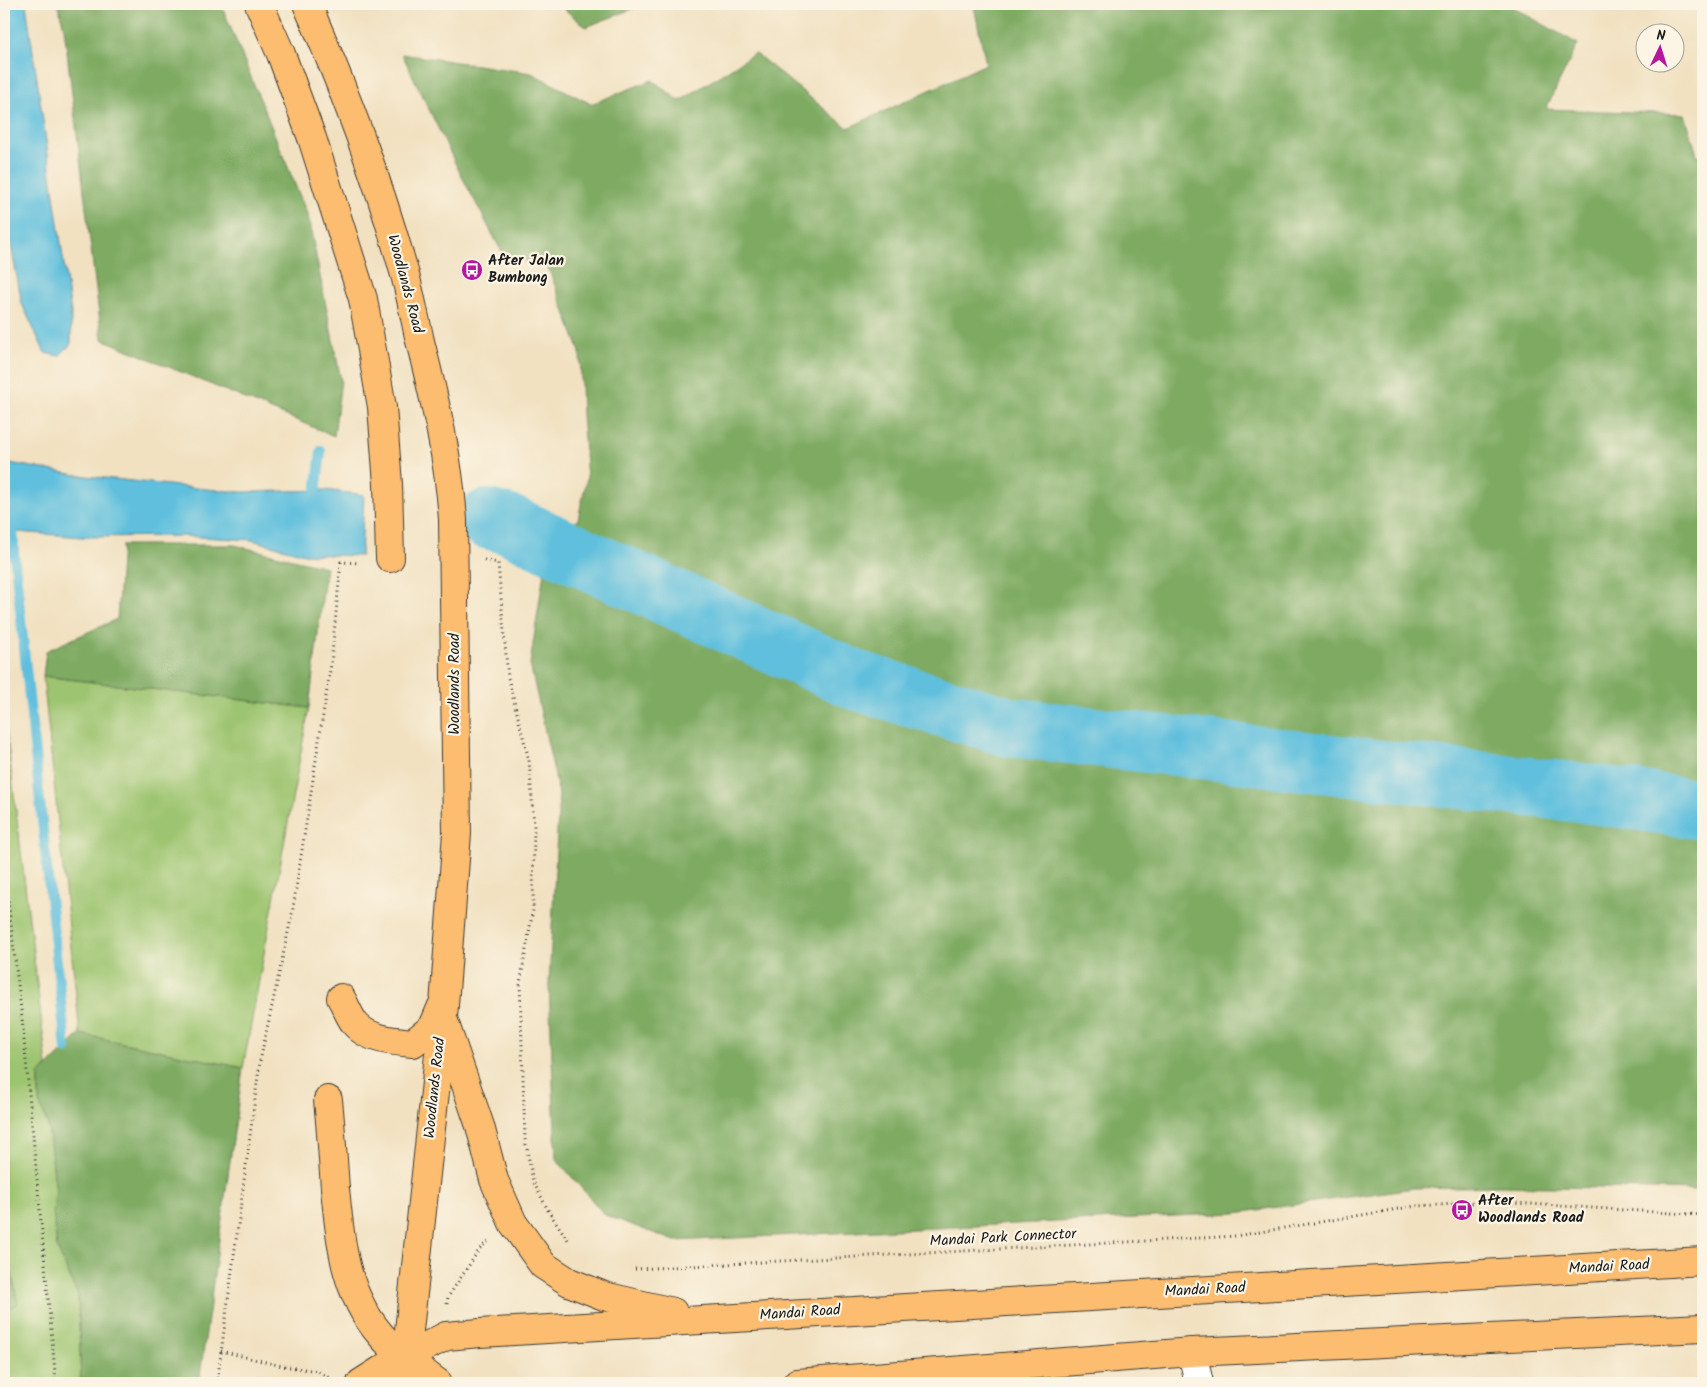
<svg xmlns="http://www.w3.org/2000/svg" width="1707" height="1387" font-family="Kalam,sans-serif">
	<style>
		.green { fill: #9dc46f; stroke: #5c7046 }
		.forest { fill: #7eaa62; stroke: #4d633f }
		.water { fill: #5fbfdd; stroke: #3e6e7c }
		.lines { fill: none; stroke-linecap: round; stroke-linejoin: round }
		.stream { stroke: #5fbfdd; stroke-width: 10 }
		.river { stroke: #5fbfdd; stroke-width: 60 }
		.minor-casing { stroke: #3c3a35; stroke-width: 30 }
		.primary-casing { stroke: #3c3a35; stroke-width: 30 }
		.path { stroke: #3c3a35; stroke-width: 3; stroke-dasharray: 1 4; stroke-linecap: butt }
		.minor { stroke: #fff; stroke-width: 28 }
		.primary { stroke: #fcbd6f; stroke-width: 28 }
		.labels { text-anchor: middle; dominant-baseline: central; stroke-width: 4.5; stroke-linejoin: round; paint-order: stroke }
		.poi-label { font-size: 15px; font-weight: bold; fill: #1c1c1c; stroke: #fcf5e5; text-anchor: start }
		.street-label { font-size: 15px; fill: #1c1c1c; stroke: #fcf5e5 }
	</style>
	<rect width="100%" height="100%" fill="#fcf5e5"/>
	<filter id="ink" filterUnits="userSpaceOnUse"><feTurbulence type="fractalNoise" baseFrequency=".02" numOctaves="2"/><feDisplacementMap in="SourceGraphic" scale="10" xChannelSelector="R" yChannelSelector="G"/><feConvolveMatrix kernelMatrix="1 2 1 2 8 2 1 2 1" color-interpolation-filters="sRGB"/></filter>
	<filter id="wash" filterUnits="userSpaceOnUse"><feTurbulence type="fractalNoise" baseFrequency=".0096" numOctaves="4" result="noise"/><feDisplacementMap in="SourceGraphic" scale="20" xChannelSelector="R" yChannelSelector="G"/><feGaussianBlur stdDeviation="1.12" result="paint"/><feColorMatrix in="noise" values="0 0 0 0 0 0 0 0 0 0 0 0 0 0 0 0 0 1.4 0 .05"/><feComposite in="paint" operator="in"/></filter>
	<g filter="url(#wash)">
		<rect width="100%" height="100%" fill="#f1e1c1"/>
		<!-- green -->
		<g class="green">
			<polygon points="43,676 309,708 243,1068 80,1034"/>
			<polygon points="4,712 47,1066 39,1075 39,1102 48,1125 56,1192 53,1210 57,1248 78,1295 81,1383 4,1383 4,1310 17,1303 6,1244 4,1243"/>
		</g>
		<!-- forest -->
		<g class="forest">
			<polygon points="58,4 221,4 308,216 341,380 334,436 102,339 64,28"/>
			<polygon points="558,4 645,4 586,27"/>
			<polygon points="979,4 1507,4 1578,44 1546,109 1685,114 1697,155 1703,158 1703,1190 1499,1186 1414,1188 1236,1213 675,1241 605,1215 556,1159 549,984 559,794 530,664 545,565 578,519 587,478 582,414 580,352 548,267 504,256 459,171 402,54 531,73 591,104 652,80 680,101 755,53 848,128 986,64 974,6"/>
			<polygon points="122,545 234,545 326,567 309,708 43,676 46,651 117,619"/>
			<polygon points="80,1034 243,1068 199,1383 81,1383 78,1295 57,1248 53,1210 56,1192 48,1125 39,1102 39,1075"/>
			<polygon points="4,1243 6,1244 18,1304 4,1310"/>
		</g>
		<!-- water -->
		<g class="water">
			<polygon points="4,4 26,4 71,312 71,344 59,356 45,353 22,304 4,208"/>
			<polygon points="4,462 77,475 206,489 242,492 325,490 364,495 361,556 305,554 252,540 184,536 82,537 4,531"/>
		</g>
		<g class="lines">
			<!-- stream -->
			<g class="stream">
				<polyline points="315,502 321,451"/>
				<polyline points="13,520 14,553 66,1049"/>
			</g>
			<!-- river -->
			<polyline class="river" points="487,519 510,525 855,680 1009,727 1599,795 1703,810"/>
		</g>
	</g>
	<g filter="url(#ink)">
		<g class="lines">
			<!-- minor casing -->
			<g class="minor-casing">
				<polyline id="minor" points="1192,1352 1199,1383"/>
			</g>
			<!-- primary casing -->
			<g class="primary-casing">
				<g id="primary">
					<polyline points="259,4 281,54 312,138 363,299 382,407 388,484 390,558"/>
					<path d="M 307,4 C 345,91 379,182 405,275 C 411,297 415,319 420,341 C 435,401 449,459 453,520 L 457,833 L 443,1018 L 406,1358 L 401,1383"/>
					<path d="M 341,998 C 346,1006 350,1019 357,1026 C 371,1040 394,1041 413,1043 L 433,1027 L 442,1006"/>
					<polyline points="445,1024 480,1126 494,1180 513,1223 543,1265 569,1282 604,1296 673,1312"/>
					<path d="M 328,1100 C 331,1129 333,1159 335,1188 C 340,1240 344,1292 380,1334 C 396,1353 418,1368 438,1383"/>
					<polyline points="361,1383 383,1369 446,1336 480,1333 1703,1261"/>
					<polyline points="797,1383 1192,1352 1703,1328"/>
				</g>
			</g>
			<!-- path -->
			<g class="path">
				<polyline points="484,560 498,563 508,678 529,760 534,825 533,910 520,983 525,1139 533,1181 549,1212 570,1243"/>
				<polyline points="4,866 22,1018 56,1383"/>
				<polyline points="635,1269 1236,1236 1416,1206 1498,1202 1703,1215"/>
				<polyline points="447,1304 448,1297 481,1247 488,1242"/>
				<polyline points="221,1351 282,1366 318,1371 331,1379"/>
				<polyline points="217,1383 260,1061 292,914 331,664 341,562 359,563"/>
			</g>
			<!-- minor -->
			<use href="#minor" class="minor"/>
			<!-- primary -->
			<use href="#primary" class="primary"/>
		</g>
	</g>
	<!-- icons -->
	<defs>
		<g id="bus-disc" transform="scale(1.125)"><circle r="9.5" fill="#b5179e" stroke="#fcf5e5"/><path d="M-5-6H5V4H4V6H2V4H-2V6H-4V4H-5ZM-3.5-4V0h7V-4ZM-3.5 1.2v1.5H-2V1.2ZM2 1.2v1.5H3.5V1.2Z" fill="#fff"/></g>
	</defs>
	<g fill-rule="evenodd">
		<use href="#bus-disc" x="472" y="270"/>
		<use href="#bus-disc" x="1462" y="1210"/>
	</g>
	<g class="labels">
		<!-- poi labels -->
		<g class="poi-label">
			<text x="488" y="261">After Jalan<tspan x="488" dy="17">Bumbong</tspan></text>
			<text x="1478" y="1201">After<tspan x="1478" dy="17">Woodlands Road</tspan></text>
		</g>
		<!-- street labels -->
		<g class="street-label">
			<text transform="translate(405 284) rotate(75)">Woodlands Road</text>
			<text transform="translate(455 684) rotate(-90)">Woodlands Road</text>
			<text transform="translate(435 1088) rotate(-84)">Woodlands Road</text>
			<text transform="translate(1003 1238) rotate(-3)">Mandai Park Connector</text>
			<text transform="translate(1609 1267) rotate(-3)">Mandai Road</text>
			<text transform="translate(1205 1290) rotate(-3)">Mandai Road</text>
			<text transform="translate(800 1313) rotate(-4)">Mandai Road</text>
		</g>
	</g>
	<!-- margin -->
	<rect width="1707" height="1387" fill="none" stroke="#fcf5e5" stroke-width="20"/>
	<!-- north arrow -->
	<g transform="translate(1660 48) rotate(4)"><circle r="24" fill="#fcf5e5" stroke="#a29e95"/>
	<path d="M0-4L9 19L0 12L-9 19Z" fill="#b5179e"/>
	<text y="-8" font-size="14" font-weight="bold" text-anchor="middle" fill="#1c1c1c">N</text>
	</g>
</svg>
